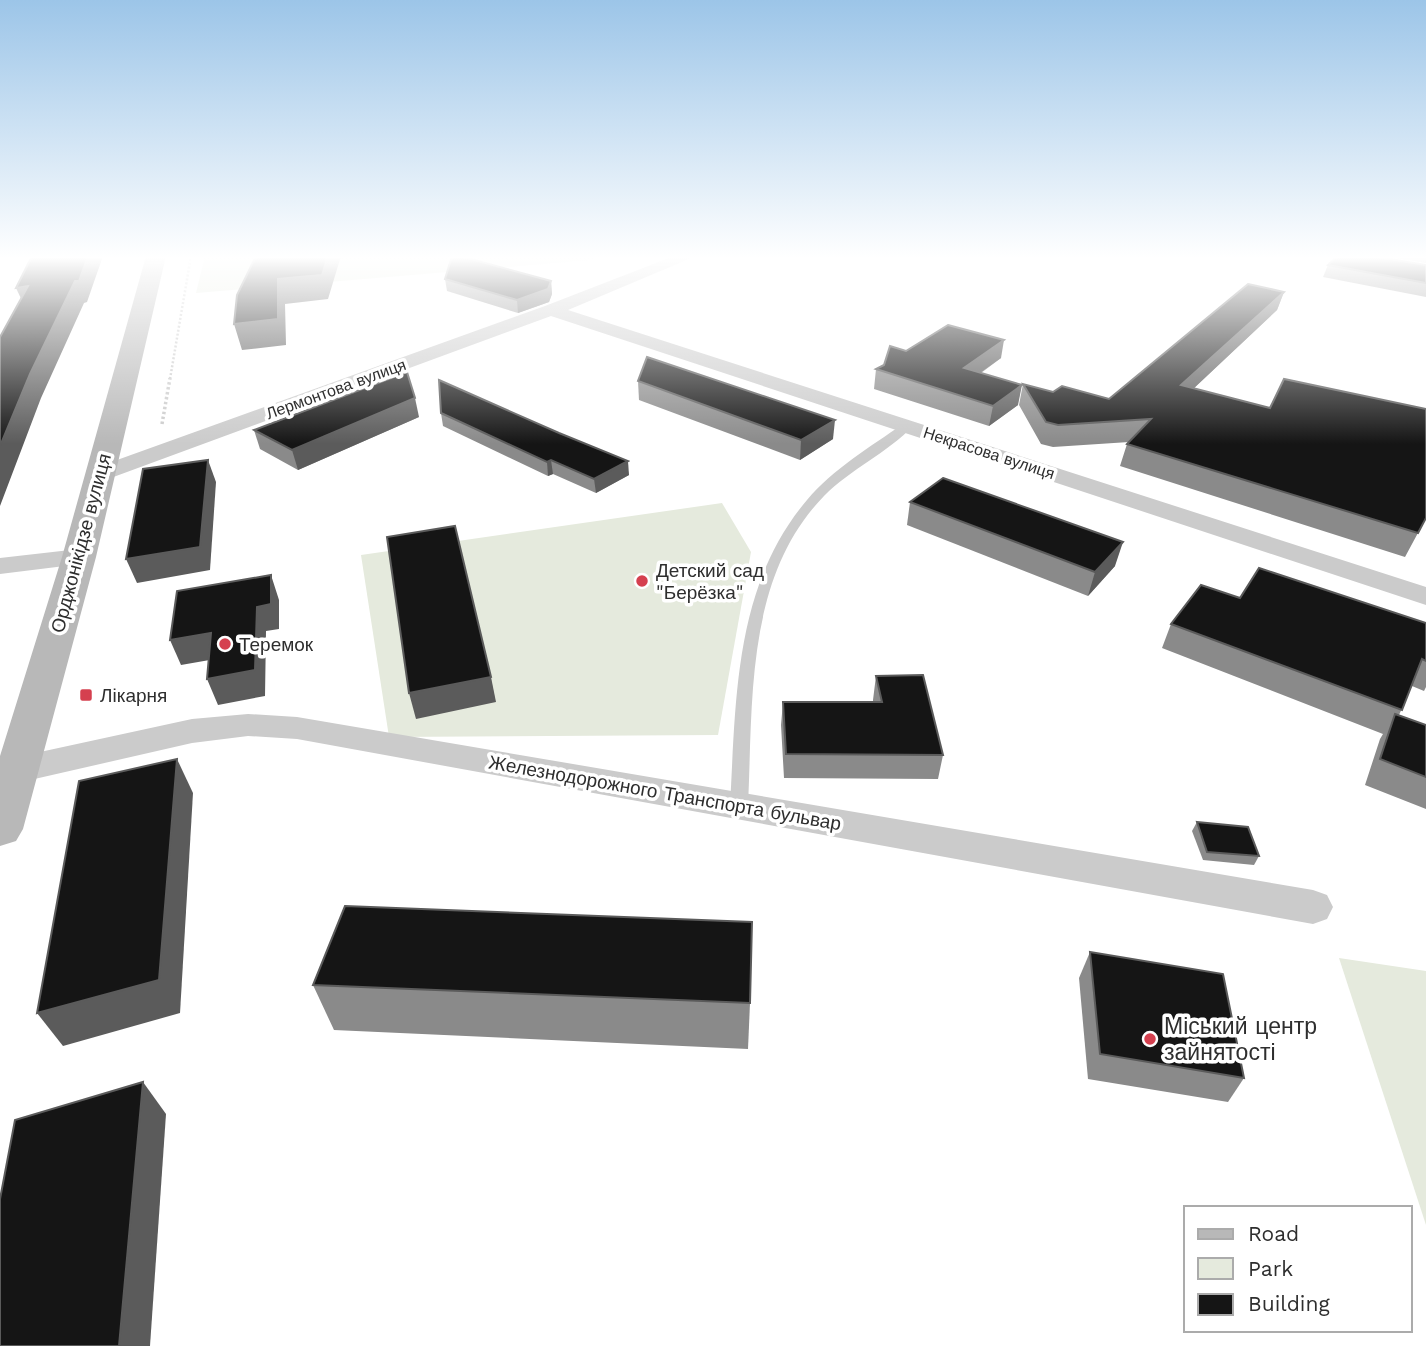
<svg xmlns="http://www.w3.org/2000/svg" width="1426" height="1346" font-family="'Work Sans',sans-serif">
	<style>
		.green { fill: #e5eadd }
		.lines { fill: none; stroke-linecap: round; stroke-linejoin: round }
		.path-far1 { stroke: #cbcbcb; stroke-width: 2.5; stroke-dasharray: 2 2; stroke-linecap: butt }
		.path { stroke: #cbcbcb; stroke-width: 3.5; stroke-dasharray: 2.5 2.5; stroke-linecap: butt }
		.service { fill: #cbcbcb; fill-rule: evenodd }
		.minor { fill: #cbcbcb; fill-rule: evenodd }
		.secondary { fill: #b8b8b8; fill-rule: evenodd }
		.wall { fill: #8a8a8a }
		.shaded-wall { fill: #5b5b5b }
		.building { fill: #151515; stroke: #5b5b5b; stroke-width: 2 }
		.poi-dot { fill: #d5404f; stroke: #fff; stroke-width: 2.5 }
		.labels { text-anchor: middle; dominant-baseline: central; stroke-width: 7; stroke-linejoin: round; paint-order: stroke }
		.far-street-label { font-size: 16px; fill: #2e2e2e; stroke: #fff }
		.street-label { font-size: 19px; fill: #2e2e2e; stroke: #fff }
		.poi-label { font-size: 19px; fill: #2e2e2e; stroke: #fff; text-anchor: start }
		.near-poi-label { font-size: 23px; fill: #2e2e2e; stroke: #fff; text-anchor: start }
	</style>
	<rect width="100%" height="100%" fill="#fff"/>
	<!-- green -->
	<g class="green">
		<polygon points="205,256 602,256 591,260 196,293"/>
		<polygon points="722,503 751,552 718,735 389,737 361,555"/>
		<polygon points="1339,958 1426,971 1426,1225"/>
	</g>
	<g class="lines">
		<!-- path-far1 -->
		<polyline class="path-far1" points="170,379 191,256"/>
		<!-- path -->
		<polyline class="path" points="162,424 170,378"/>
		<!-- service -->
		<path class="service" d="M 903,424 L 913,426 C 887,453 851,469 824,496 C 745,577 753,701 748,806 L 745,811 L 739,813 L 733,811 L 730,806 C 736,699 734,586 807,500 C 833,469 870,447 903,424 Z"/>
		<!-- minor -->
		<g class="minor">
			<polygon points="674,256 696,256 568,310 1426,587 1426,605 551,316 108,479 92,479 88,474 92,469 545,306"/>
			<polygon points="79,549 89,551 93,557 89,563 0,574 0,558"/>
			<polygon points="248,714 297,717 1313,890 1327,895 1333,907 1327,919 1313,924 297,739 248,736 192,743 17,783 5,779 0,771 5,761 17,757 192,719"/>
		</g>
		<!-- secondary -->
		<polygon class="secondary" points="146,256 166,256 96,557 23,829 16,841 0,846 0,756 62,557"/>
	</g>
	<!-- wall -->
	<g class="wall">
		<polygon points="1234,256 1251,256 1248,258"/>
		<polygon points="1384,256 1426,256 1426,263"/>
		<polygon points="1328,265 1426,265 1426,297 1323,277"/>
		<polygon points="445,279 551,281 552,294 549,302 518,313 447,291"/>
		<polygon points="1284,292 1277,310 1194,388 1426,518 1405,557 1120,466 1127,444 1129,442 1053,447 1041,444 1019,405 1023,384 1053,392 1109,399"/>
		<polygon points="906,351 1001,358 981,373 1018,405 989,426 874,389 876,369"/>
		<polygon points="638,381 833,439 800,460 639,400"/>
		<polygon points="441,413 629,475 596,493 553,474 548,476 443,426"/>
		<polygon points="419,417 298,470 260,449 254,430"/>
		<polygon points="910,502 1115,566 1088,596 907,525"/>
		<polygon points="1240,598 1426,623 1426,687 1424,691 1412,686 1399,715 1426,725 1426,809 1365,785 1380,739 1383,734 1162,648 1171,624"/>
		<polygon points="876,676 943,755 938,779 784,778 781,725 783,702 873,702 873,700"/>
		<polygon points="1197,822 1259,856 1254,865 1203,860 1192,831"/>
		<polygon points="1090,952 1244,1078 1228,1102 1088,1079 1079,978"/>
		<polygon points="313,985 750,1003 748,1049 334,1030"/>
	</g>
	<!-- shaded-wall -->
	<g class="shaded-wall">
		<polygon points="88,256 103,256 87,302 84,303 41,398 0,506 0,446 30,374"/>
		<polygon points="328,256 341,256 328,299 285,304 286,345 242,350 234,324 278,279"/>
		<polygon points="551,281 552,294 549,302 518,313 517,300"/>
		<polygon points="28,286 26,309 16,288"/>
		<polygon points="1284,292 1277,310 1175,406 1181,385"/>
		<polygon points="1004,340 1001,358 960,387 964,368"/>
		<polygon points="1022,385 1018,405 989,426 993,406"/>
		<polygon points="415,398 419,417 298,470 292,450"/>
		<polygon points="835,420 833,439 800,460 801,440"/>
		<polygon points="208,460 216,482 210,570 137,583 126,559"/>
		<polygon points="551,460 553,474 548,476 547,462"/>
		<polygon points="628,461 629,475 596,493 594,479"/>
		<polygon points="1123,542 1115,566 1088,596 1095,572"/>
		<polygon points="271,575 279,600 279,629 266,631 265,696 218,705 207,679 257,607"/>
		<polygon points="211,633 221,658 181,665 170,640"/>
		<polygon points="491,677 496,702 416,719 409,693"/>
		<polygon points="177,759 193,793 180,1013 63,1046 37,1013"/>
		<polygon points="143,1082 166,1114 150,1346 119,1346"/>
	</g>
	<!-- building -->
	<g class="building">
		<polygon points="32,256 88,256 79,281 75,281 30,374 0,446 0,337 28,286 16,288"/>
		<polygon points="256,256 328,256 322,275 278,279 278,319 234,324 237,295"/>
		<polygon points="452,256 460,256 551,281 548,289 517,300 445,279"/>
		<polygon points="1337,256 1373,256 1426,265 1426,283 1328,265"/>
		<polygon points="1248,284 1284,292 1181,385 1270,408 1284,379 1426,409 1426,518 1418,533 1127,444 1151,419 1058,425 1046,422 1023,384 1053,392 1062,386 1109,399"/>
		<polygon points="948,325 1004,340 964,368 1022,385 993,406 876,369 884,365 890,346 906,351"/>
		<polygon points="647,357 835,420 801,440 638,381"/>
		<polygon points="407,372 415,398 292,450 254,430"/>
		<polygon points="439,380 559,433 628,461 594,479 551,460 547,462 441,413"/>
		<polygon points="208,460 200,547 126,559 143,469"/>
		<polygon points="943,478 1123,542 1095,572 910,502"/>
		<polygon points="455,526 491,677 409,693 387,537"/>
		<polygon points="1259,568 1426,623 1426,661 1422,659 1402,710 1171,624 1201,585 1240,598"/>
		<polygon points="271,575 271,604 257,607 255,670 207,679 211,633 170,640 177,591"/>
		<polygon points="923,675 943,755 786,754 783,702 882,702 876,676"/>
		<polygon points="1395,714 1426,725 1426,777 1380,759"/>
		<polygon points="177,759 159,980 37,1013 79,781"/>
		<polygon points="1197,822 1248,827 1259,856 1207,852"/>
		<polygon points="345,906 752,922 750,1003 313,985"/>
		<polygon points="1090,952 1223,974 1244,1078 1100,1054"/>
		<polygon points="143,1082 119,1346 0,1346 0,1199 15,1120"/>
	</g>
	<!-- sky -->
	<linearGradient id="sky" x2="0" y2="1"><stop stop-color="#9cc5e8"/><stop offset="0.58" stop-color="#fff"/><stop offset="1" stop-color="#fff" stop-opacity="0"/></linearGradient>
	<rect width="1426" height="444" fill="url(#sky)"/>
	<!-- markers -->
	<g class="poi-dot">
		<circle cx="642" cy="581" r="7"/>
		<circle cx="225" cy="644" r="7"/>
		<rect x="79" y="688" width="14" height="14" rx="3.5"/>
		<circle cx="1150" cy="1039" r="7"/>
	</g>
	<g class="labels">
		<!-- far-street labels -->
		<g class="far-street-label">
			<text transform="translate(336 389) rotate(-20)">Лермонтова вулиця</text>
			<text transform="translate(989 453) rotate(18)">Некрасова вулиця</text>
		</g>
		<!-- street labels -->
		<g class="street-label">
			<text transform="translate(81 543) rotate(-75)">Орджонікідзе вулиця</text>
			<text transform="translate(665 793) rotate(10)">Железнодорожного Транспорта бульвар</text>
		</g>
		<!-- poi labels -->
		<g class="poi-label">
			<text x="656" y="570">Детский сад<tspan x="656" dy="22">"Берёзка"</tspan></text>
			<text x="239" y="644">Теремок</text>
			<text x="100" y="695">Лікарня</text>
		</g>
		<!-- near-poi labels -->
		<g class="near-poi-label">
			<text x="1164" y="1026">Міський центр<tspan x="1164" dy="26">зайнятості</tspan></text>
		</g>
	</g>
	<!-- legend -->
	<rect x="1184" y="1206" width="228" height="126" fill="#ffffff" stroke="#ababab" stroke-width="2"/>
	<rect x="1198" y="1229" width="35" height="10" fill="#b8b8b8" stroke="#ababab" stroke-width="2"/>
	<text x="1248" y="1241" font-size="21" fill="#2e2e2e">Road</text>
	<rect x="1198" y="1258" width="35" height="21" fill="#e5eadd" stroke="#ababab" stroke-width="2"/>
	<text x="1248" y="1276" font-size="21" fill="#2e2e2e">Park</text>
	<rect x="1198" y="1294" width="35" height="21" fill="#151515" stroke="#ababab" stroke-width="2"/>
	<text x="1248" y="1311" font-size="21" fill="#2e2e2e">Building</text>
</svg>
